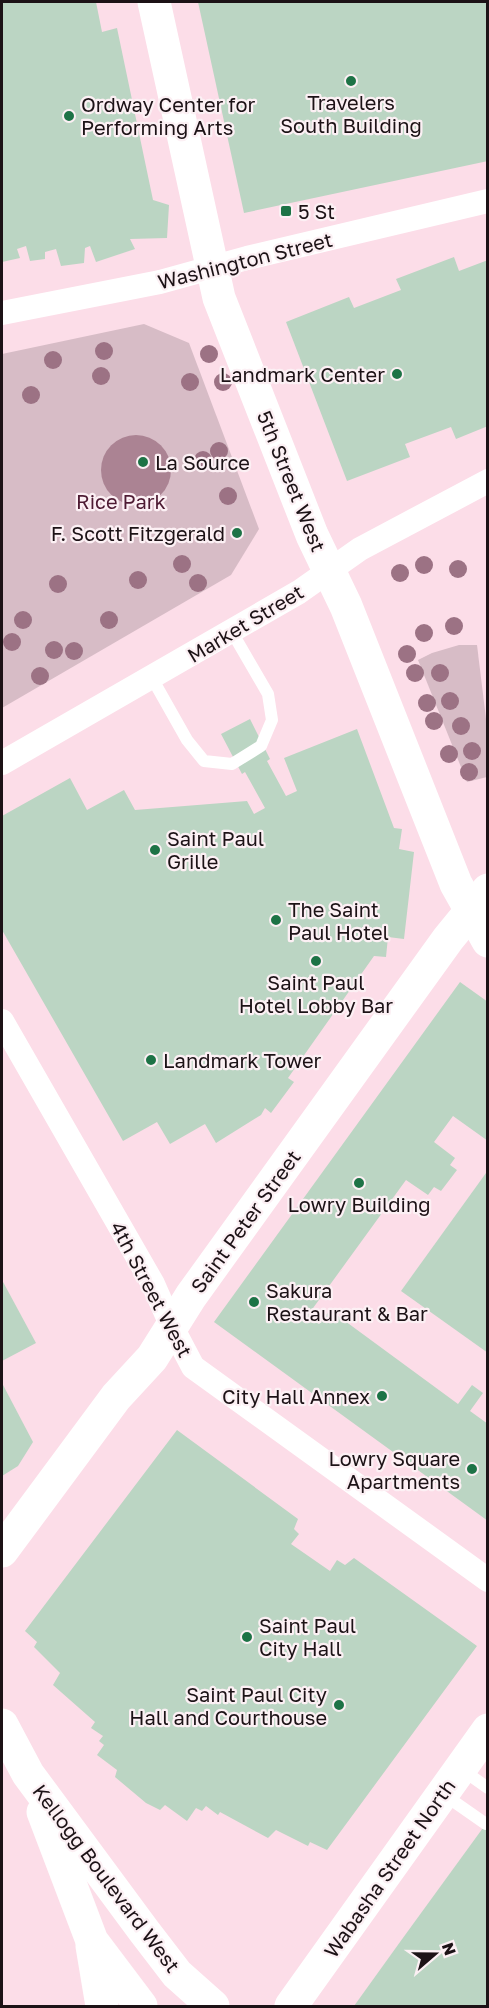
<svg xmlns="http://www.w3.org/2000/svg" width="489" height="2008" font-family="'Golos Text',sans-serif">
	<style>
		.green { fill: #d7bcc6 }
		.water { fill: #ab8393 }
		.building { fill: #bbd5c3 }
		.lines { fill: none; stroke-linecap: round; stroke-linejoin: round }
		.lane { stroke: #fff; stroke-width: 12 }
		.street { stroke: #fff; stroke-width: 24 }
		.secondary { stroke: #fff; stroke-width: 33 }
		.tree { fill: #9c7284 }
		.poi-dot { fill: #1d7346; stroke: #fcf0f4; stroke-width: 2 }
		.labels { text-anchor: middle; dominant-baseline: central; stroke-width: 4.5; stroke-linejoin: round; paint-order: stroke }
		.poi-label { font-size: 20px; fill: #1c1216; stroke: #fcf0f4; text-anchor: start }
		.street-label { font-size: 20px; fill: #1c1216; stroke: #fcf0f4 }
		.park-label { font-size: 20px; fill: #4e1b33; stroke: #fcf0f4 }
	</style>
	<rect width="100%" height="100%" fill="#fcdde8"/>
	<!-- green -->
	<g class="green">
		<polygon points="144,324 189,343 259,529 231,575 2,708 2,354"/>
		<polygon points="459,645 477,645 487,727 487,777 467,782 418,660 432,653"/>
	</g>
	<!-- water -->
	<circle class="water" cx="136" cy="470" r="35"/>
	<!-- building -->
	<g class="building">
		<polygon points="2,2 96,2 102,32 117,28 153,200 169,205 167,238 130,239 135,249 96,262 90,246 85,248 84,263 61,266 56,249 45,252 45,259 30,261 26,246 17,249 20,258 2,262"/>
		<polygon points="198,2 488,2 488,161 244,213"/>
		<polygon points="454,257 459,271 488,260 488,426 456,439 451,427 405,444 410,457 347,481 286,322 349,297 354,308 401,290 396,279"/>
		<polygon points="250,719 270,759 267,761 286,796 297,791 284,758 357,729 394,828 402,829 399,849 414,852 404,939 388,937 386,957 374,956 288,1078 294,1082 271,1113 265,1108 261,1115 216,1143 205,1124 170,1144 157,1122 123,1141 2,930 2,816 70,778 87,810 124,790 135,810 247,801 254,814 265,808 245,772 242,774 221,734"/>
		<polygon points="460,982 488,1002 488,1141 453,1116 434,1142 455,1158 450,1165 457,1170 441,1191 434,1187 428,1195 406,1180 308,1315 319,1324 330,1310 458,1404 472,1385 483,1393 470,1411 488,1424 488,1521 214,1322"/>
		<polygon points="486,1173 488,1174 488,1353 401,1291"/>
		<polygon points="2,1280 36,1343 2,1361"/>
		<polygon points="2,1383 33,1442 18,1466 2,1476"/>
		<polygon points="177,1430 298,1519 294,1529 299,1534 291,1544 330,1571 337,1560 345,1565 354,1558 477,1646 327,1850 310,1842 308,1846 276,1830 268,1838 220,1812 218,1815 206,1806 202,1811 196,1808 187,1821 165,1805 160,1810 146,1803 115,1777 117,1770 97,1755 104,1745 99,1741 103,1736 91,1728 95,1722 53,1685 60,1673 34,1647 37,1642 25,1631"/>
		<polygon points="488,1821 488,2006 354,2006 400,1942"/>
	</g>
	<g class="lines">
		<!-- lane -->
		<g class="lane">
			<polyline points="152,678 187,740 204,761 232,764 261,746 272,720 268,694 232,632"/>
			<polyline points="461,1769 488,1788"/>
			<polyline points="443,1794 486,1824"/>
		</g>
		<!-- street -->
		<g class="street">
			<polyline points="2,313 160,282 247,258 488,201"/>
			<polyline points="2,763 299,592 360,549 488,481"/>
			<polyline points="2,1021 153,1284 172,1327 193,1367 488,1580"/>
		</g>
		<!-- secondary -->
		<g class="secondary">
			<polyline points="154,2 219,298 312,535 346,606 456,884 488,941"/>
			<polyline points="2,1551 116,1397 152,1358 191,1296 448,939 488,890"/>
			<polyline points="2,1725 28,1774 144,1931 177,1974 213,2006"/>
			<polyline points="43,1812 92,1941 141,2006"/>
			<polyline points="92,1946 102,2006"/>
			<polyline points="291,2006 488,1730"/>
		</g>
	</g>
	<!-- trees -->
	<g class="tree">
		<circle cx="104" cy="351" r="9"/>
		<circle cx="209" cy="354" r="9"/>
		<circle cx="53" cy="360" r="9"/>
		<circle cx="101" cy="376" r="9"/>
		<circle cx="190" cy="382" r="9"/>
		<circle cx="223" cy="382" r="9"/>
		<circle cx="31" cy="395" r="9"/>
		<circle cx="219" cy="451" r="9"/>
		<circle cx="203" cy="460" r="9"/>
		<circle cx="228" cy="496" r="9"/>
		<circle cx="182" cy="564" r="9"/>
		<circle cx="424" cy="565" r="9"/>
		<circle cx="458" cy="569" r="9"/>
		<circle cx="400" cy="573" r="9"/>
		<circle cx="138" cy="580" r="9"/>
		<circle cx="198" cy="583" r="9"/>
		<circle cx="58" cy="584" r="9"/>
		<circle cx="23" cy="620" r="9"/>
		<circle cx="109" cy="620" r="9"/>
		<circle cx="454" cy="626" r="9"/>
		<circle cx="424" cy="633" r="9"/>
		<circle cx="12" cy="642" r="9"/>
		<circle cx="54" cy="650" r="9"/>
		<circle cx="74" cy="651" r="9"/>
		<circle cx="407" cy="654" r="9"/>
		<circle cx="415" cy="673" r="9"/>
		<circle cx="440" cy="673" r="9"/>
		<circle cx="40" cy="676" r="9"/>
		<circle cx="450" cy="701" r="9"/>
		<circle cx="427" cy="703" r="9"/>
		<circle cx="434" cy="721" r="9"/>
		<circle cx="461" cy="726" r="9"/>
		<circle cx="472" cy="751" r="9"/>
		<circle cx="449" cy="754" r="9"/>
		<circle cx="469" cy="772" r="9"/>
	</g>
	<!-- markers -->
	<g class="poi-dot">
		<circle cx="351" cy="81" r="6"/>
		<circle cx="69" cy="116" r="6"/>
		<rect x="280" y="205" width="12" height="12" rx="3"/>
		<circle cx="397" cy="374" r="6"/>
		<circle cx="143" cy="462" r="6"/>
		<circle cx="237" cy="533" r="6"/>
		<circle cx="155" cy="850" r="6"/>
		<circle cx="276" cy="920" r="6"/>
		<circle cx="316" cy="961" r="6"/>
		<circle cx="151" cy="1060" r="6"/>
		<circle cx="359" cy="1183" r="6"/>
		<circle cx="254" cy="1302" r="6"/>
		<circle cx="382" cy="1396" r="6"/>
		<circle cx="472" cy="1469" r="6"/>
		<circle cx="247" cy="1637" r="6"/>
		<circle cx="339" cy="1705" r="6"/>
	</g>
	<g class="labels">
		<!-- poi labels -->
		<g class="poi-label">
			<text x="351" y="102" text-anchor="middle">Travelers<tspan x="351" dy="23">South Building</tspan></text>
			<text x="81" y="104">Ordway Center for<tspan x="81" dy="23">Performing Arts</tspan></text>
			<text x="298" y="211">5 St</text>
			<text x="385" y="374" text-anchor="end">Landmark Center</text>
			<text x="155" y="462">La Source</text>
			<text x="225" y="533" text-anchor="end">F. Scott Fitzgerald</text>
			<text x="167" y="838">Saint Paul<tspan x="167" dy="23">Grille</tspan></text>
			<text x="288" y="909">The Saint<tspan x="288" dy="23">Paul Hotel</tspan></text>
			<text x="316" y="982" text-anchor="middle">Saint Paul<tspan x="316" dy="23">Hotel Lobby Bar</tspan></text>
			<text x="163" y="1060">Landmark Tower</text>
			<text x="359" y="1204" text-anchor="middle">Lowry Building</text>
			<text x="266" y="1290">Sakura<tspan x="266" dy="23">Restaurant &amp; Bar</tspan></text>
			<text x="370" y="1396" text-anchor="end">City Hall Annex</text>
			<text x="460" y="1458" text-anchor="end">Lowry Square<tspan x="460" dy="23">Apartments</tspan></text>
			<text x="259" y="1625">Saint Paul<tspan x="259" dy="23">City Hall</tspan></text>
			<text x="327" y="1694" text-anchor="end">Saint Paul City<tspan x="327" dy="23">Hall and Courthouse</tspan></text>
		</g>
		<!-- street labels -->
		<g class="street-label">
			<text transform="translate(245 260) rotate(-14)">Washington Street</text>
			<text transform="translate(292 481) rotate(68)">5th Street West</text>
			<text transform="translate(245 623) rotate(-31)">Market Street</text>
			<text transform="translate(245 1221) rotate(-54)">Saint Peter Street</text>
			<text transform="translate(152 1289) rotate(62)">4th Street West</text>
			<text transform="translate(389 1868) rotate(-55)">Wabasha Street North</text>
			<text transform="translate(107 1878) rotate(53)">Kellogg Boulevard West</text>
		</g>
		<!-- park labels -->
		<g class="park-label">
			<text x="121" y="501">Rice Park</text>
		</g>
	</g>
	<!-- border -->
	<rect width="489" height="2008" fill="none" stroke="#1c1216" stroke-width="6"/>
	<!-- north arrow -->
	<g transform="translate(435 1954) rotate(70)" stroke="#fcf0f4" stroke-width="4.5" paint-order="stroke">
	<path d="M0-4.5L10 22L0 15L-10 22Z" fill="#1c1216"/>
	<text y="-9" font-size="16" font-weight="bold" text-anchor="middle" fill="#1c1216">N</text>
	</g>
</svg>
